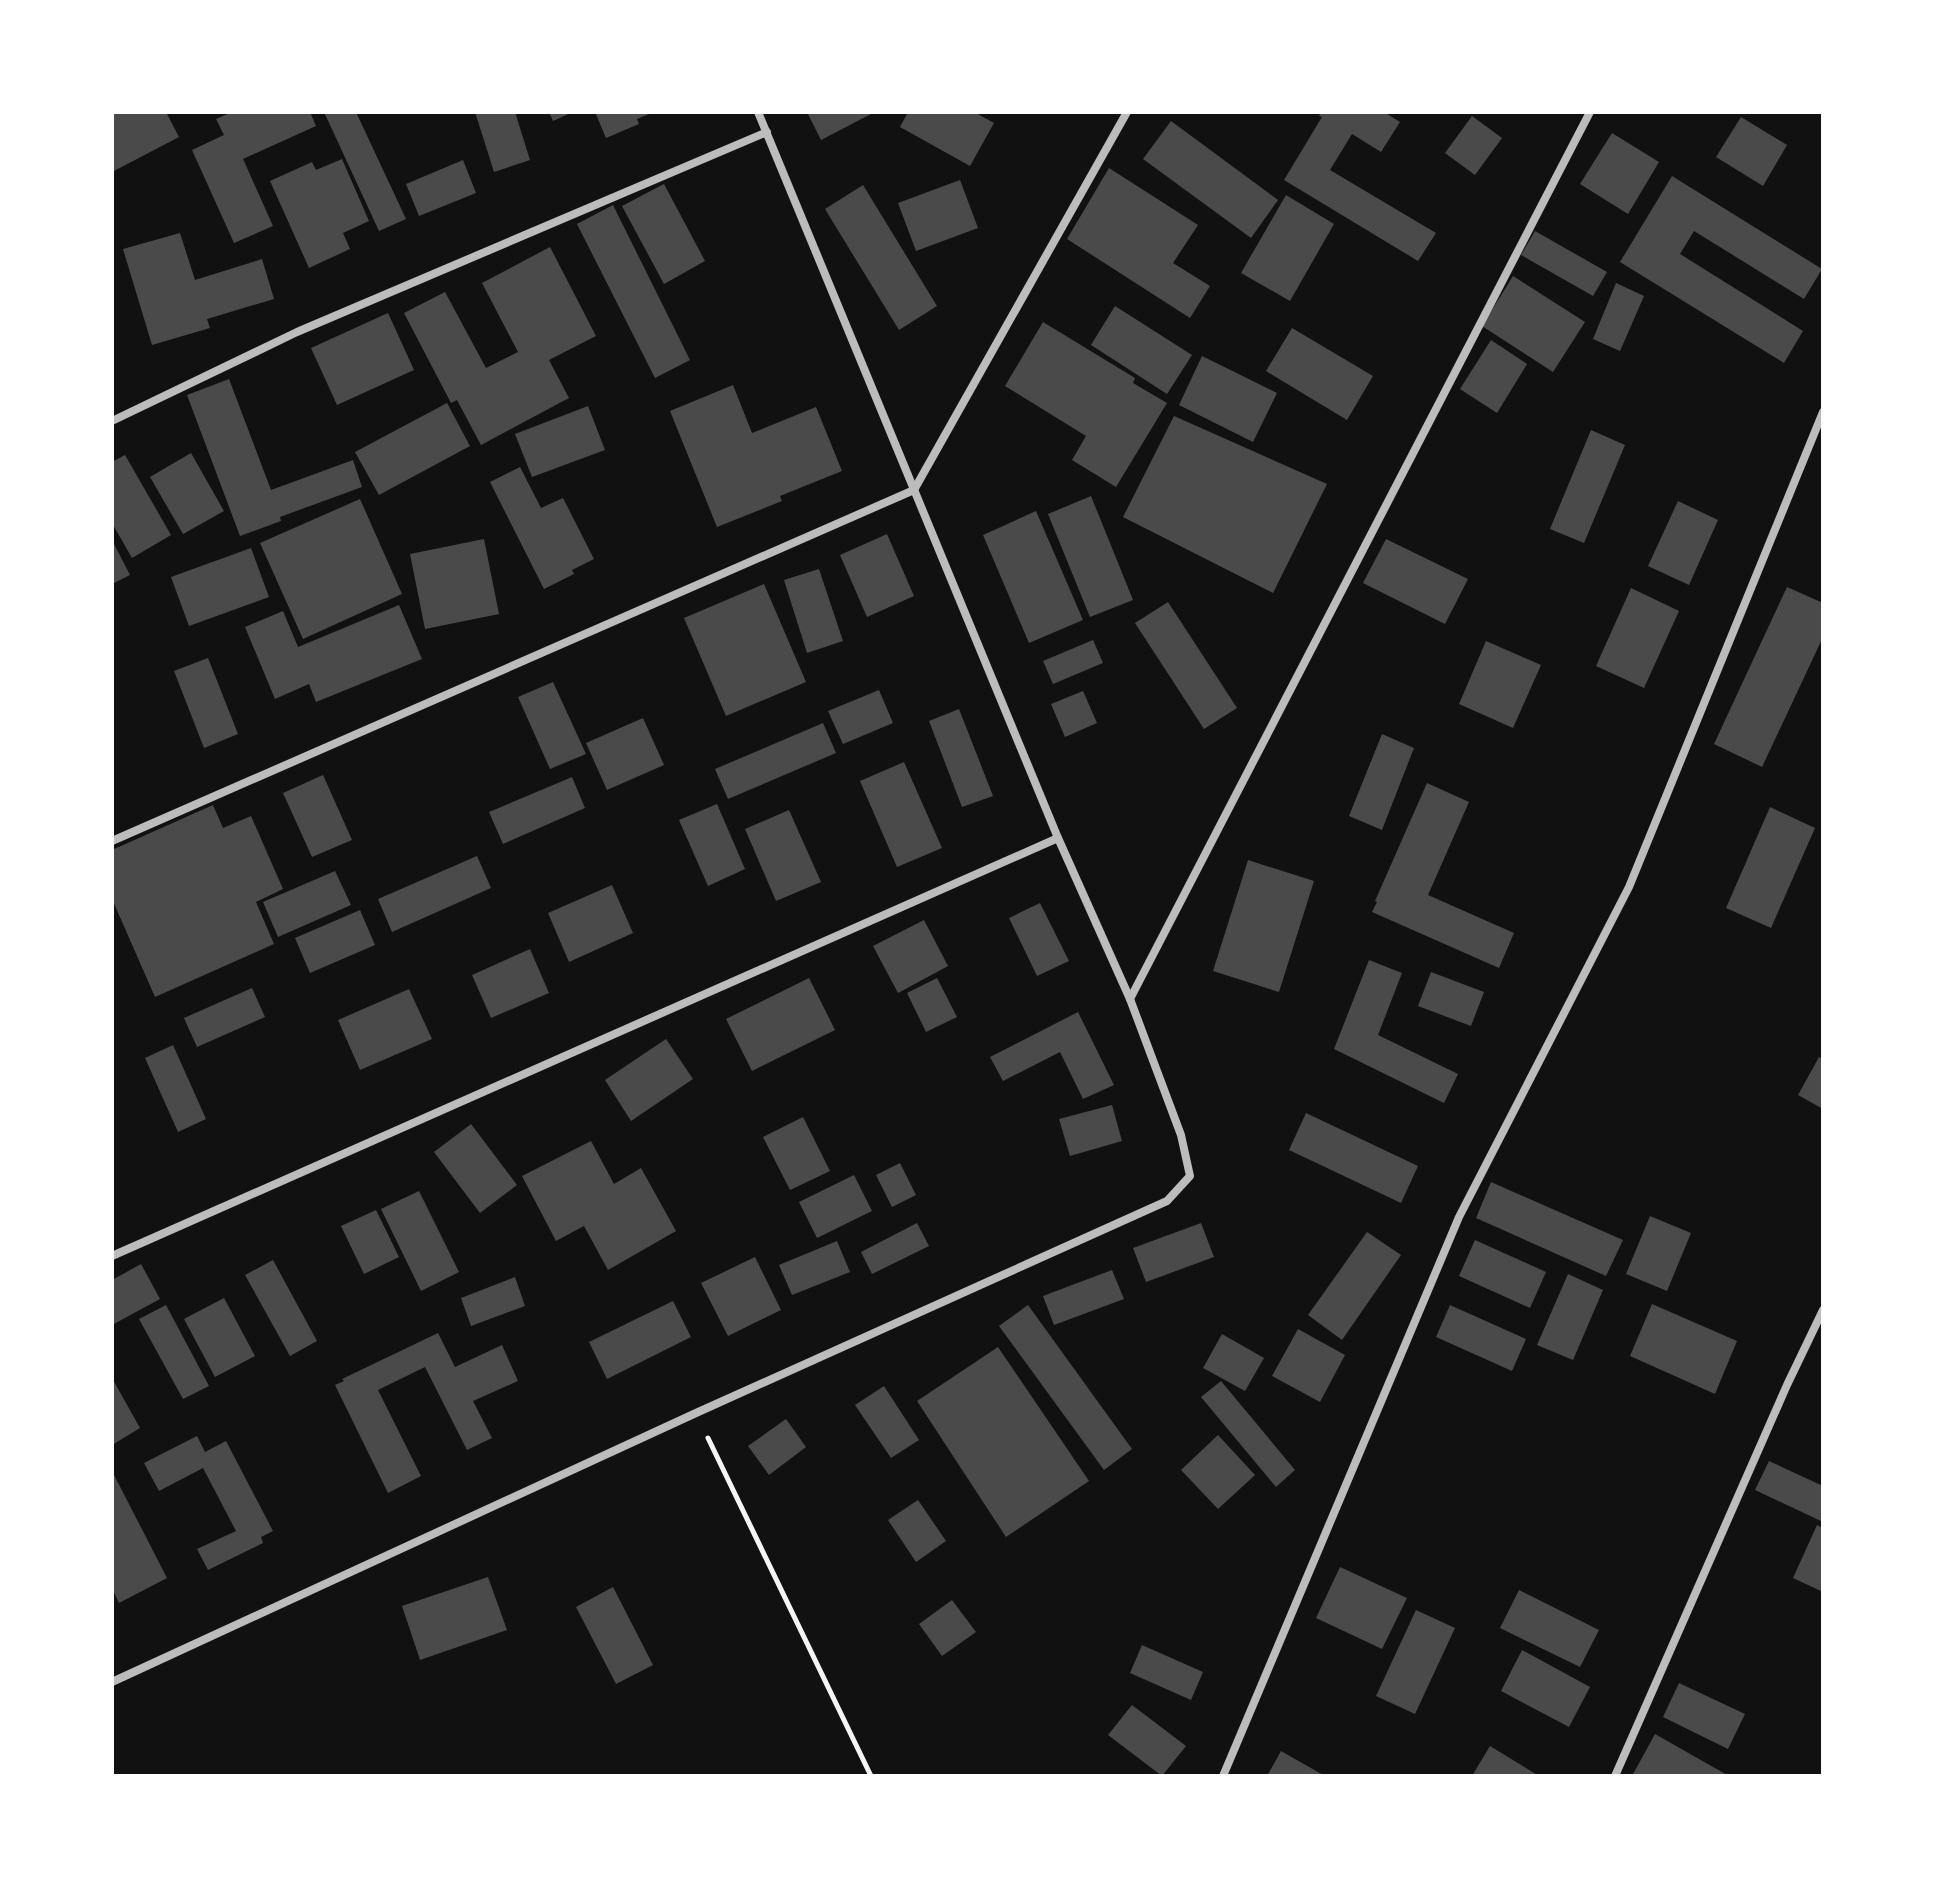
<svg xmlns="http://www.w3.org/2000/svg" width="1935" height="1888" font-family="Raleway,sans-serif">
	<style>
		.building { fill: #4a4a4a }
		.lines { fill: none; stroke-linecap: round; stroke-linejoin: round }
		.path { stroke: #f5f5f5; stroke-width: 5 }
		.minor { stroke: #bcbcbc; stroke-width: 8 }
	</style>
	<rect width="100%" height="100%" fill="#111"/>
	<!-- building -->
	<g class="building">
		<polygon points="112,112 166,112 179,137 112,172"/>
		<polygon points="232,112 310,112 316,126 243,159 273,226 234,243 192,150 224,135 216,119"/>
		<polygon points="324,112 356,112 406,219 379,231"/>
		<polygon points="475,112 515,112 530,160 494,172"/>
		<polygon points="549,112 573,112 553,121"/>
		<polygon points="595,112 654,112 637,119 639,124 606,138"/>
		<polygon points="807,112 875,112 821,140"/>
		<polygon points="908,112 974,112 994,123 970,166 900,127"/>
		<polygon points="1321,112 1384,112 1400,122 1381,152 1352,134 1330,170 1436,233 1418,261 1284,180 1322,117 1319,116"/>
		<polygon points="1472,116 1502,138 1475,175 1445,153"/>
		<polygon points="1741,117 1787,145 1763,186 1716,157"/>
		<polygon points="1171,121 1278,200 1251,238 1143,159"/>
		<polygon points="1612,133 1659,162 1628,214 1580,184"/>
		<polygon points="342,159 369,221 343,233 350,249 309,268 270,181 312,162 316,170"/>
		<polygon points="463,160 476,193 419,216 406,184"/>
		<polygon points="1109,168 1198,225 1173,263 1210,286 1190,318 1067,239"/>
		<polygon points="1672,176 1822,269 1804,299 1694,231 1680,254 1803,331 1784,363 1620,262"/>
		<polygon points="960,180 978,228 916,251 898,203"/>
		<polygon points="664,184 705,261 664,284 622,206"/>
		<polygon points="863,185 937,306 899,330 825,209"/>
		<polygon points="1286,195 1334,224 1290,301 1241,273"/>
		<polygon points="613,205 690,360 655,378 577,224"/>
		<polygon points="1535,231 1607,272 1593,296 1521,255"/>
		<polygon points="180,233 195,280 262,259 274,299 207,319 210,328 152,345 123,249"/>
		<polygon points="550,247 596,336 549,360 569,398 481,445 457,400 451,403 404,313 445,292 486,368 518,352 482,283"/>
		<polygon points="1513,276 1585,322 1553,372 1482,326"/>
		<polygon points="1616,283 1644,296 1620,351 1593,339"/>
		<polygon points="1115,306 1192,355 1167,394 1091,345"/>
		<polygon points="388,313 414,370 337,405 311,348"/>
		<polygon points="1043,322 1135,378 1133,383 1167,403 1116,487 1072,460 1086,436 1005,386"/>
		<polygon points="1292,328 1373,376 1347,420 1266,371"/>
		<polygon points="1491,340 1527,364 1497,413 1460,389"/>
		<polygon points="1202,356 1277,393 1253,442 1179,405"/>
		<polygon points="229,379 271,490 353,460 362,487 280,517 281,521 240,536 187,395"/>
		<polygon points="733,385 752,433 816,407 842,471 780,496 782,501 717,527 670,411"/>
		<polygon points="447,403 470,446 379,495 355,452"/>
		<polygon points="588,406 605,450 532,477 515,434"/>
		<polygon points="1174,416 1327,484 1273,593 1123,517"/>
		<polygon points="1591,430 1625,445 1584,543 1550,529"/>
		<polygon points="191,453 224,511 183,534 150,477"/>
		<polygon points="125,455 171,535 132,558 112,523 112,462"/>
		<polygon points="520,467 541,508 563,498 594,559 572,570 574,574 544,589 490,482"/>
		<polygon points="1091,496 1133,600 1090,617 1048,514"/>
		<polygon points="360,499 402,594 303,639 260,543"/>
		<polygon points="1678,501 1718,520 1689,585 1648,566"/>
		<polygon points="1036,511 1083,620 1029,643 983,535"/>
		<polygon points="887,534 914,596 867,617 840,555"/>
		<polygon points="484,539 499,614 425,629 410,554"/>
		<polygon points="1386,539 1468,579 1445,624 1363,583"/>
		<polygon points="112,540 130,575 112,584"/>
		<polygon points="251,548 269,597 189,626 171,577"/>
		<polygon points="819,569 843,641 807,653 784,580"/>
		<polygon points="764,584 806,682 726,716 684,618"/>
		<polygon points="1787,587 1823,603 1823,637 1762,767 1714,744"/>
		<polygon points="1631,588 1679,611 1644,688 1596,666"/>
		<polygon points="1168,602 1237,708 1204,729 1135,623"/>
		<polygon points="399,605 422,659 316,702 309,684 275,699 245,627 283,611 298,647"/>
		<polygon points="1093,640 1103,663 1053,684 1043,661"/>
		<polygon points="1486,641 1541,665 1513,728 1459,704"/>
		<polygon points="208,658 238,734 204,748 174,671"/>
		<polygon points="553,682 586,754 550,769 518,697"/>
		<polygon points="879,690 893,723 843,744 828,711"/>
		<polygon points="1083,691 1097,723 1065,737 1051,704"/>
		<polygon points="959,709 993,796 962,807 929,721"/>
		<polygon points="643,718 664,765 607,790 586,743"/>
		<polygon points="823,723 836,753 728,799 715,769"/>
		<polygon points="1382,734 1414,748 1382,830 1349,816"/>
		<polygon points="904,762 942,848 897,867 860,781"/>
		<polygon points="323,775 352,840 312,857 283,793"/>
		<polygon points="572,777 585,808 503,844 489,812"/>
		<polygon points="1427,783 1469,802 1428,895 1514,933 1499,968 1372,912 1377,902 1375,901"/>
		<polygon points="717,804 745,869 708,886 679,820"/>
		<polygon points="213,805 223,828 251,816 283,889 256,902 274,944 155,997 112,899 112,850"/>
		<polygon points="1770,807 1815,828 1771,928 1726,908"/>
		<polygon points="789,810 821,882 776,901 745,829"/>
		<polygon points="477,856 491,888 392,932 378,899"/>
		<polygon points="1248,860 1314,881 1279,992 1213,971"/>
		<polygon points="335,871 351,905 278,937 263,902"/>
		<polygon points="612,885 633,933 569,962 548,913"/>
		<polygon points="1040,903 1069,961 1037,976 1009,918"/>
		<polygon points="360,910 375,945 310,973 295,938"/>
		<polygon points="924,920 948,966 898,993 873,946"/>
		<polygon points="530,949 549,993 491,1018 472,975"/>
		<polygon points="1369,960 1402,973 1378,1035 1458,1074 1444,1103 1334,1049"/>
		<polygon points="1431,972 1484,992 1471,1026 1418,1006"/>
		<polygon points="809,978 835,1030 752,1071 726,1019"/>
		<polygon points="937,978 957,1017 926,1032 907,993"/>
		<polygon points="252,988 265,1017 197,1047 184,1018"/>
		<polygon points="409,989 432,1039 360,1070 338,1020"/>
		<polygon points="1078,1012 1114,1085 1083,1099 1060,1052 1003,1081 990,1057"/>
		<polygon points="666,1039 693,1079 631,1121 605,1080"/>
		<polygon points="173,1045 206,1119 178,1132 145,1058"/>
		<polygon points="1819,1057 1823,1059 1823,1109 1798,1095"/>
		<polygon points="1112,1105 1122,1141 1070,1156 1059,1119"/>
		<polygon points="1306,1113 1418,1166 1401,1203 1289,1150"/>
		<polygon points="803,1117 830,1171 790,1190 763,1137"/>
		<polygon points="471,1124 517,1185 480,1213 434,1152"/>
		<polygon points="591,1141 614,1184 641,1168 676,1231 608,1270 584,1226 556,1241 522,1176"/>
		<polygon points="900,1163 916,1195 892,1207 876,1175"/>
		<polygon points="854,1175 872,1211 817,1238 799,1202"/>
		<polygon points="1491,1182 1623,1240 1606,1276 1476,1218"/>
		<polygon points="419,1191 459,1272 421,1291 381,1209"/>
		<polygon points="376,1210 399,1257 364,1274 341,1226"/>
		<polygon points="1650,1216 1691,1233 1667,1291 1626,1274"/>
		<polygon points="917,1223 929,1246 872,1274 861,1252"/>
		<polygon points="1201,1223 1214,1257 1146,1282 1133,1248"/>
		<polygon points="1367,1232 1401,1255 1342,1340 1308,1315"/>
		<polygon points="1475,1240 1546,1272 1530,1308 1459,1276"/>
		<polygon points="837,1241 850,1272 792,1295 779,1265"/>
		<polygon points="755,1257 781,1310 728,1336 701,1283"/>
		<polygon points="273,1260 317,1341 290,1356 245,1275"/>
		<polygon points="141,1264 160,1299 112,1325 112,1280"/>
		<polygon points="1112,1270 1124,1299 1054,1325 1043,1296"/>
		<polygon points="1568,1274 1603,1290 1573,1360 1537,1345"/>
		<polygon points="515,1277 525,1306 471,1326 461,1298"/>
		<polygon points="224,1298 255,1356 215,1377 184,1319"/>
		<polygon points="673,1301 691,1337 607,1379 589,1342"/>
		<polygon points="1652,1304 1737,1341 1715,1394 1630,1356"/>
		<polygon points="166,1305 209,1386 183,1399 139,1319"/>
		<polygon points="1028,1305 1132,1449 1104,1470 999,1326"/>
		<polygon points="1450,1305 1526,1339 1512,1371 1436,1337"/>
		<polygon points="1298,1329 1345,1355 1320,1402 1272,1376"/>
		<polygon points="438,1333 455,1367 502,1345 518,1381 473,1401 492,1438 467,1450 425,1367 378,1390 421,1476 388,1493 335,1385 344,1381 342,1379"/>
		<polygon points="1222,1334 1264,1358 1245,1391 1203,1368"/>
		<polygon points="998,1347 1089,1481 1006,1537 917,1401"/>
		<polygon points="112,1378 140,1428 112,1445"/>
		<polygon points="1221,1381 1295,1470 1276,1487 1201,1397"/>
		<polygon points="884,1386 919,1440 891,1458 855,1405"/>
		<polygon points="786,1419 806,1447 769,1475 748,1446"/>
		<polygon points="1218,1435 1255,1475 1218,1509 1181,1470"/>
		<polygon points="197,1436 205,1452 226,1441 273,1531 261,1537 263,1543 208,1570 197,1549 236,1531 203,1468 159,1491 144,1463"/>
		<polygon points="1769,1461 1823,1486 1823,1522 1755,1490"/>
		<polygon points="112,1471 167,1578 119,1603 112,1588"/>
		<polygon points="918,1500 946,1541 916,1562 888,1520"/>
		<polygon points="1817,1525 1823,1528 1823,1592 1793,1578"/>
		<polygon points="1340,1567 1407,1598 1382,1649 1316,1618"/>
		<polygon points="488,1577 507,1630 420,1660 402,1606"/>
		<polygon points="613,1587 653,1665 616,1684 576,1607"/>
		<polygon points="1519,1590 1599,1630 1580,1667 1500,1628"/>
		<polygon points="952,1600 976,1632 942,1656 919,1624"/>
		<polygon points="1416,1610 1455,1628 1415,1714 1376,1696"/>
		<polygon points="1142,1645 1203,1672 1191,1700 1130,1673"/>
		<polygon points="1522,1650 1590,1687 1569,1727 1501,1691"/>
		<polygon points="1679,1683 1745,1714 1728,1749 1663,1717"/>
		<polygon points="1132,1705 1186,1746 1162,1776 1108,1735"/>
		<polygon points="1655,1734 1729,1776 1632,1776"/>
		<polygon points="1490,1746 1539,1776 1472,1776"/>
		<polygon points="1281,1751 1325,1776 1267,1776"/>
	</g>
	<g class="lines">
		<!-- path -->
		<polyline class="path" points="708,1438 871,1776"/>
		<!-- minor -->
		<g class="minor">
			<polyline points="112,421 297,332 767,132"/>
			<polyline points="112,841 914,490 1127,112"/>
			<polyline points="1130,999 1590,112"/>
			<polyline points="112,1256 1058,838"/>
			<polyline points="112,1682 696,1413 1167,1201 1190,1176 1181,1135 1130,999 1058,838 758,112"/>
			<polyline points="1223,1776 1459,1217 1629,887 1823,412"/>
			<polyline points="1615,1776 1787,1385 1823,1310"/>
		</g>
	</g>
	<!-- border -->
	<rect width="1935" height="1888" fill="none" stroke="#ffffff" stroke-width="228"/>
</svg>
